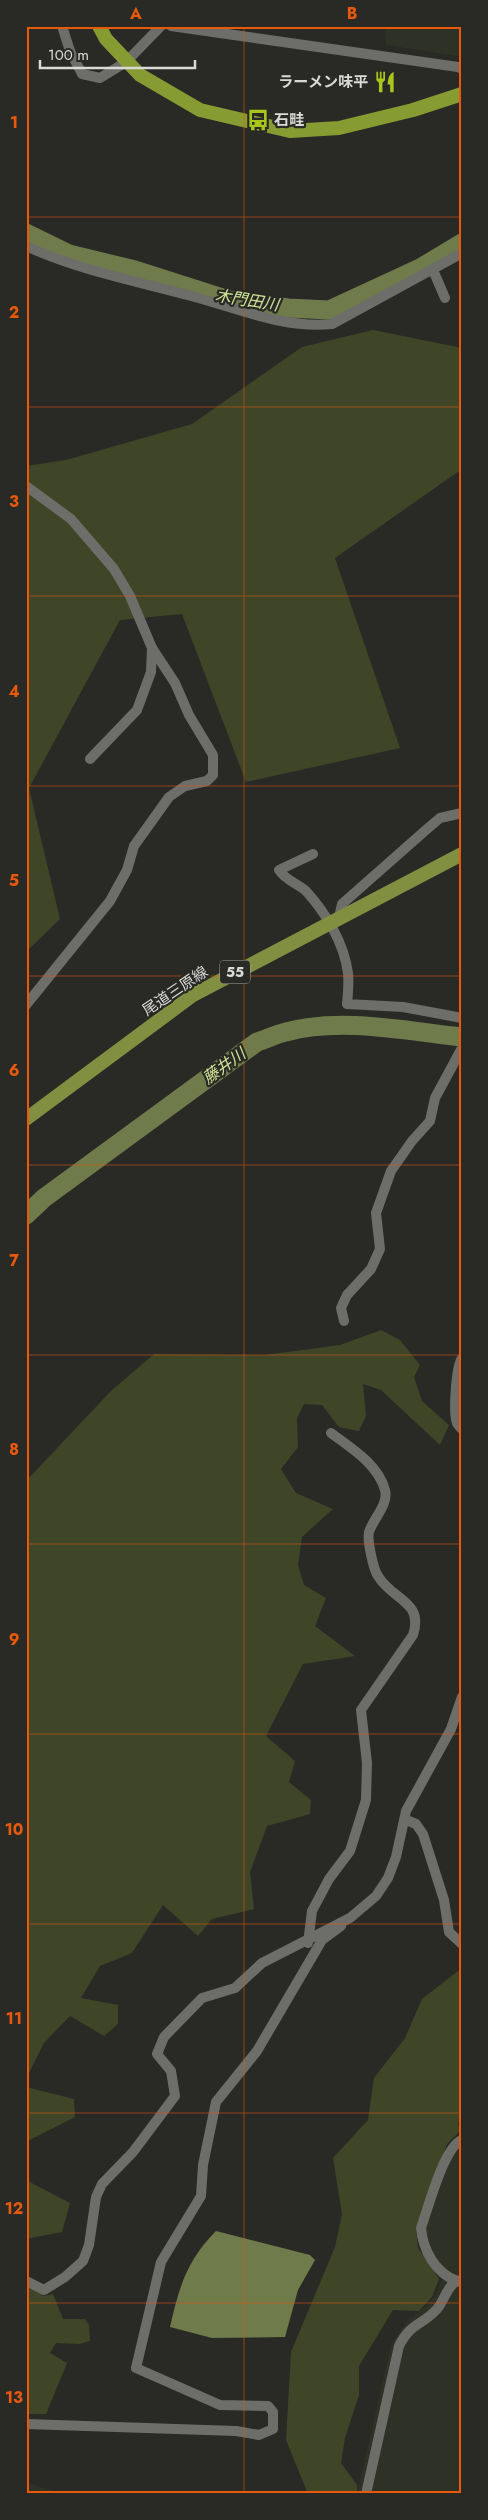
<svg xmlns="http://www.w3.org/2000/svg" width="488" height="2520" font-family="Jost,'Noto Sans JP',sans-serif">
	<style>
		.built { fill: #2e3126 }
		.green { fill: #3e4627 }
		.water { fill: #6f7b4a }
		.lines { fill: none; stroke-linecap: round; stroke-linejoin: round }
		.river { stroke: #6f7b4a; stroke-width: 19 }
		.minor { stroke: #6d6e69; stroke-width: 10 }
		.primary { stroke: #809040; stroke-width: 14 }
		.trunk { stroke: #869b32; stroke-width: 14 }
		.grid { fill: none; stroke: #e8590c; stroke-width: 1; stroke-opacity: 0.55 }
		.labels { text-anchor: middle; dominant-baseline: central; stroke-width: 4.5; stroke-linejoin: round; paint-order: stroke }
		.shield { fill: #292a25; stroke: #a4a5a2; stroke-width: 1 }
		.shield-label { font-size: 14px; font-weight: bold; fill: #d9dad7 }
		.poi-label { font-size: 15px; font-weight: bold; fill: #d9dad7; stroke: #292a25; text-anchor: end }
		.street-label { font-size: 15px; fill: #d9dad7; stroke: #292a25 }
		.water-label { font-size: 16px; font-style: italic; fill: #d1e597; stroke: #292a25 }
		.neatline { fill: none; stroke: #e8590c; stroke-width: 2 }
		.grid-label { font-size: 16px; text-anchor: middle; font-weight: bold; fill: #e8590c }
	</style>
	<rect width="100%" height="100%" fill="#292a25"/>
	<!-- built -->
	<g class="built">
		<polygon points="385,26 462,26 462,57 386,45"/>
		<polygon points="460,2147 462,2494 357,2494 391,2345 407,2321 427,2306 436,2294 446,2270 431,2252 425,2228 450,2158"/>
		<polygon points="26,2483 30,2484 65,2494 26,2494"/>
	</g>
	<!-- green -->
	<g class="green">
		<polygon points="373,330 462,348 462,469 335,558 400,748 246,782 182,614 120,620 29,788 60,919 26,952 26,466 66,460 192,424 302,347"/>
		<polygon points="381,1330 400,1340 420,1365 414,1377 422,1401 449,1425 440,1445 381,1390 363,1384 366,1416 359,1431 339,1427 322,1405 304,1404 297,1418 298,1447 281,1469 296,1493 333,1509 302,1537 298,1565 304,1585 326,1598 315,1626 355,1656 303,1664 266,1736 295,1761 289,1782 311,1800 310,1814 267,1826 250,1872 254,1909 212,1919 198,1936 163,1905 132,1953 100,1966 81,1998 118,2005 118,2024 104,2036 70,2016 44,2043 26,2079 26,1481 111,1391 154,1354 265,1355 340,1345"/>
		<polygon points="462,1968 462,2116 458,2123 460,2131 447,2144 416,2229 418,2248 439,2279 432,2297 419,2311 393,2310 359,2366 359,2395 345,2438 341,2463 357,2485 357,2494 308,2494 286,2440 291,2352 335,2247 342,2214 333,2158 368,2120 374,2078 405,2038 422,1999"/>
		<polygon points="26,2087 74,2099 75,2117 26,2142"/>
		<polygon points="26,2180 70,2203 62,2232 26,2239"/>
		<polygon points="26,2288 36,2290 43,2296 53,2294 63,2319 85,2319 89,2325 90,2341 80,2344 56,2343 50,2353 67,2363 46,2414 26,2414"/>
	</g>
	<!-- water -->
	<path class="water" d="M 216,2231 L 310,2255 L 315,2260 L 298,2290 L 285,2337 L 212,2338 L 170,2327 C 179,2287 187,2260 216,2231 Z"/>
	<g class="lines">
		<!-- river -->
		<g class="river">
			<polyline points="26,233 69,254 135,270 229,300 288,308 329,310 422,267 462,243"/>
			<path d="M 26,1215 L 44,1198 L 257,1042 C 267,1039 276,1034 286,1032 C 342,1017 405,1031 462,1037"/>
		</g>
		<!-- minor -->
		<g class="minor">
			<polyline points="62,26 70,51 82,74 100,78 126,62 161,26"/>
			<polyline points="171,26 458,67 462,69"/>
			<path d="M 26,246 C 78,270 136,281 191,296 C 237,308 284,329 332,324 L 462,253"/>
			<polyline points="433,270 445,298"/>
			<polyline points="26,486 71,519 114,569 130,596 152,648 151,672 137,710 90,759"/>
			<path d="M 313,854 L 279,870 C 285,880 297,883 306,891 C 326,913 344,943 348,973 C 349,983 348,994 347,1004 L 403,1007 L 462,1018"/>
			<polyline points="339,917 342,904 427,829 440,818 462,813"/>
			<polyline points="26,1005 110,901 127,870 134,846 169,797 185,786 207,781 213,775 213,755 189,715 175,683 152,648"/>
			<polyline points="344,1321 341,1308 347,1295 371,1269 380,1249 376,1213 391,1171 412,1141 430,1121 435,1098 462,1048"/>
			<path d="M 462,1358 C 456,1367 453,1412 457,1423 C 458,1425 460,1427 462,1429"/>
			<polyline points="406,1820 416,1824 423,1834 444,1900 449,1932 462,1944"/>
			<path d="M 308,1943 L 312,1911 L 329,1879 L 350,1851 L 366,1800 L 367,1763 L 361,1710 L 413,1635 C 424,1601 393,1601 378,1576 C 373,1569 367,1539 369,1532 C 373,1519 389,1504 385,1490 C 378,1464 351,1448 331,1433"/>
			<polyline points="26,2281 44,2290 65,2277 83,2261 89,2245 96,2197 102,2184 133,2152 175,2096 171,2071 157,2054 164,2037 202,1998 235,1988 262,1963 350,1918 376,1896 388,1878 396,1857 406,1811 451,1729 462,1697"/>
			<path d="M 457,2281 C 435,2273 423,2250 421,2228 C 428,2209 444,2146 462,2140"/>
			<polyline points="26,2424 236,2431 259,2435 273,2429 273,2412 268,2406 220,2405 136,2368 161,2262 201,2196 203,2165 216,2102 257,2051 322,1940 341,1926 340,1923"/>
			<path d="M 366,2494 L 399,2346 C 411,2322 423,2325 437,2309 C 445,2300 448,2281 462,2280"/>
		</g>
		<!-- primary -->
		<polyline class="primary" points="26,1119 193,995 462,854"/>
		<!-- trunk -->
		<polyline class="trunk" points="99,26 106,39 140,75 200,110 290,131 339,128 413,110 462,94"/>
	</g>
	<!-- grid -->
	<path class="grid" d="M 244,26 L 244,2494M 26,217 L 462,217M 26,407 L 462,407M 26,596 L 462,596M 26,786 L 462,786M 26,976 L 462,976M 26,1165 L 462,1165M 26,1355 L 462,1355M 26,1544 L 462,1544M 26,1734 L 462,1734M 26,1924 L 462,1924M 26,2113 L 462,2113M 26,2303 L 462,2303"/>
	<!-- icons -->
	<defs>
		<g id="restaurant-bare" transform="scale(1.725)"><path d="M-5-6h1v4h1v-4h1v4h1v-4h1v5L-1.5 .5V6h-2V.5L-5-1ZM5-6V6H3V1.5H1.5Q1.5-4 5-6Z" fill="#a9c71b" stroke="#292a25" stroke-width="2.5" paint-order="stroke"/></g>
		<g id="bus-bare" transform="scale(1.725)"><path d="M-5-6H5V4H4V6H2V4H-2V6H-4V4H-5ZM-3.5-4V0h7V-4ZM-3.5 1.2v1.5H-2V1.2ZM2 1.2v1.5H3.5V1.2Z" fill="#a9c71b" stroke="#292a25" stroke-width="2.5" paint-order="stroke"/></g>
	</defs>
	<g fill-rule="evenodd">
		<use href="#restaurant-bare" x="385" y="82"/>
		<use href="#bus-bare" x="258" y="120"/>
	</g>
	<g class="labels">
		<!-- shield labels -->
		<rect class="shield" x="220" y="960.5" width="30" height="23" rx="4"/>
		<g class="shield-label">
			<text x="235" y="972">55</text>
		</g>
		<!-- poi labels -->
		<g class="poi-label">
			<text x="368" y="82">ラーメン味平</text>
			<text x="274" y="120" text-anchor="start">石畦</text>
		</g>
		<!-- street labels -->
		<g class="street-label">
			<text transform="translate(175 991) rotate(-34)">尾道三原線</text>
		</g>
		<!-- water labels -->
		<g class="water-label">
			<text transform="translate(247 300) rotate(9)">木門田川</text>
			<text transform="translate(224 1066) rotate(-36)">藤井川</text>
		</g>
	</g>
	<!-- border -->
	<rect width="488" height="2520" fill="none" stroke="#292a25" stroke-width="55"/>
	<!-- scale -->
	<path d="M40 60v8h155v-8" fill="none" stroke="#d9dad7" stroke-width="2.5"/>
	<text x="48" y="60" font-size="15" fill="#d9dad7" stroke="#292a25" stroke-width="4" paint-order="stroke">100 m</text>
	<rect x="28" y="28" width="432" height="2464" class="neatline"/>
	<g class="grid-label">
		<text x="136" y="19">A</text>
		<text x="352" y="19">B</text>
		<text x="14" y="128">1</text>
		<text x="14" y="318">2</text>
		<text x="14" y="507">3</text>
		<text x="14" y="697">4</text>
		<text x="14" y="886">5</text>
		<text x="14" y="1076">6</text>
		<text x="14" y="1266">7</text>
		<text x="14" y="1455">8</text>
		<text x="14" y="1645">9</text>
		<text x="14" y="1835">10</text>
		<text x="14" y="2024">11</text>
		<text x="14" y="2214">12</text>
		<text x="14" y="2403">13</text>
	</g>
</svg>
